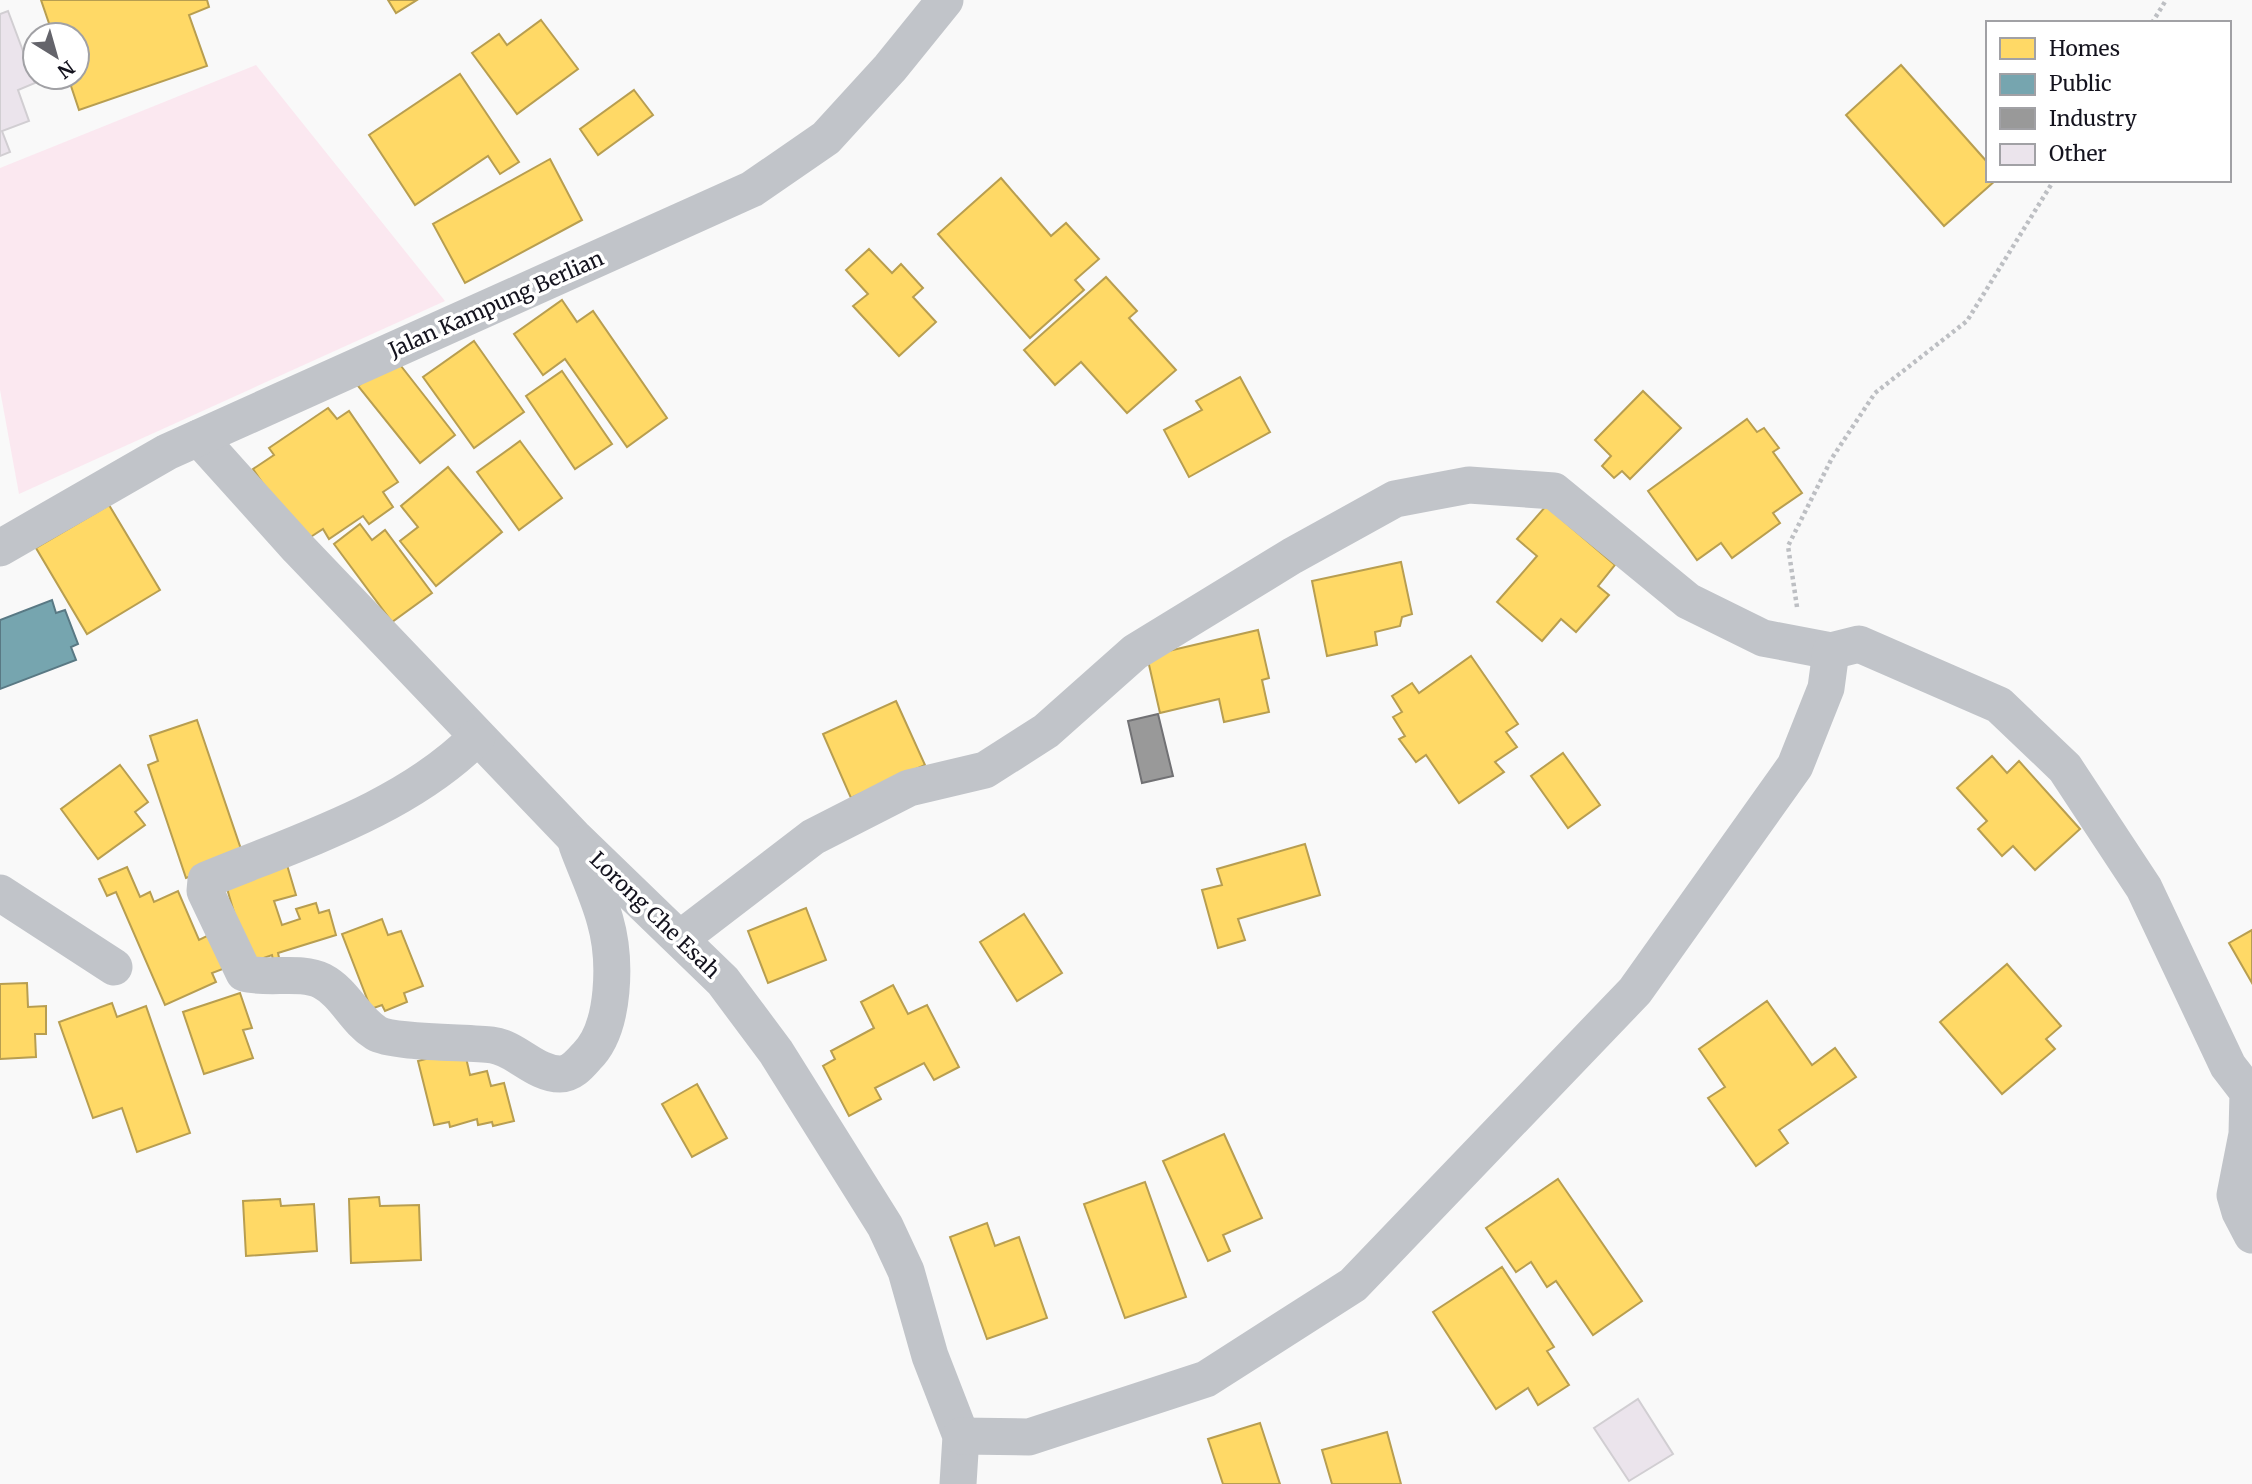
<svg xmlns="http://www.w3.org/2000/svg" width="2252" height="1484" font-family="Merriweather,serif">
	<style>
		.green { fill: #fbe8f0 }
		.homes { fill: #ffd966; stroke: #b89e50; stroke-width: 2 }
		.public { fill: #76a5af; stroke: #597984; stroke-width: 2 }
		.industry { fill: #999; stroke: #717174; stroke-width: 2 }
		.building { fill: #ebe4ec; stroke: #d1ced2; stroke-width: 2 }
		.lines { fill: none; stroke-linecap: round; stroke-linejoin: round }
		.path { stroke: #bdbfc3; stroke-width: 4.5; stroke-dasharray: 3.5 3.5; stroke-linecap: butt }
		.minor { stroke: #c1c4c9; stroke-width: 37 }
		.labels { text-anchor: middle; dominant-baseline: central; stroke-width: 7; stroke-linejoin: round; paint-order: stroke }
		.street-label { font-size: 21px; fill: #14131e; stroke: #fff }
	</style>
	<rect width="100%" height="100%" fill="#f9f9f9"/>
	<!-- green -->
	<polygon class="green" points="256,65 445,301 19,494 0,390 0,168"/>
	<!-- homes -->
	<g class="homes">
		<polygon points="41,0 207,0 209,7 189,15 207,66 79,110 68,77 77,77 77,35 53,35"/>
		<polygon points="388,0 417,0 396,13"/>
		<polygon points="541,20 578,69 517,114 472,53 499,34 507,45"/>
		<polygon points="1901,65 1988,163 1988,180 1996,180 1944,226 1846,115"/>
		<polygon points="460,74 519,162 500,174 488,156 415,205 369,135"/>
		<polygon points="634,90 653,115 598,155 580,129"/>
		<polygon points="550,159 582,220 465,283 433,224"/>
		<polygon points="1001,178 1051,236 1066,223 1099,259 1075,280 1084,290 1030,338 938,234"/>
		<polygon points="869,249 892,273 901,264 923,288 913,297 936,322 899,356 853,306 868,294 846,270"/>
		<polygon points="1106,277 1137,311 1129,318 1176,370 1127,413 1081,362 1055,385 1024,350"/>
		<polygon points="562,300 577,322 593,311 667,418 627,447 565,359 543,375 514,334"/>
		<polygon points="474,341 524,412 474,448 423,377"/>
		<polygon points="394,357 455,435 420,463 358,386"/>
		<polygon points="562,371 612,444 575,469 526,396"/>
		<polygon points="1240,377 1270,432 1189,477 1164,430 1202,410 1196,401"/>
		<polygon points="1643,391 1681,428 1630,479 1622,471 1614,478 1602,466 1611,456 1595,440"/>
		<polygon points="328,408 337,419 349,411 398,482 383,492 393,507 369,524 363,516 329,539 323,529 303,542 253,469 274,455 269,448"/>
		<polygon points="1747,419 1757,432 1764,428 1779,448 1773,452 1802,493 1773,513 1780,523 1732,558 1721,543 1697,560 1648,491"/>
		<polygon points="520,441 562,498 519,530 477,472"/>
		<polygon points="448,467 502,532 436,586 400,541 418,527 401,506"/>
		<polygon points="109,505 160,590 87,634 36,548"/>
		<polygon points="1546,506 1615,565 1598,586 1609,595 1576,632 1561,619 1542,641 1497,602 1537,556 1517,539"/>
		<polygon points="360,524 372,540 385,530 432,593 392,622 334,544"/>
		<polygon points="1401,562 1412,614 1402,617 1400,626 1375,632 1377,645 1327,656 1312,581"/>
		<polygon points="1258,630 1269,678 1262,680 1269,712 1224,722 1219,699 1160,713 1147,656"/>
		<polygon points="1471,656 1518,724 1506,732 1517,747 1495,762 1504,772 1459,803 1426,755 1416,762 1399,739 1405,736 1393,717 1402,712 1392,696 1412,683 1419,693"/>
		<polygon points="896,701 925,765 851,798 823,734"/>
		<polygon points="197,720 244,858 186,878 148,765 158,761 150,736"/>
		<polygon points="1563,753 1600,805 1568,828 1531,776"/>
		<polygon points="1992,756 2007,773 2019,761 2080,829 2035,870 2013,846 2002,856 1978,829 1987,821 1957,788"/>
		<polygon points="120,765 148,802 135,812 145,825 98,859 61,809"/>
		<polygon points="1305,844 1320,895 1238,919 1245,940 1218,948 1202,890 1222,885 1217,869"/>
		<polygon points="287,865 296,895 274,901 282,925 300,919 296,909 316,903 319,913 329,910 336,935 278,953 280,962 274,964 272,955 249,963 223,875"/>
		<polygon points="127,867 140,897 150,892 154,902 178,891 199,940 213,933 228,967 212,973 216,982 165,1005 116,892 107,896 99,879"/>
		<polygon points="806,908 826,960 768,983 748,931"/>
		<polygon points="1024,914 1062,973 1017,1001 980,942"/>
		<polygon points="382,919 388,935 401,931 423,986 404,993 407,1002 385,1011 382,1005 371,1009 342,934"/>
		<polygon points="2252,930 2252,983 2229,943"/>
		<polygon points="2007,964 2061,1026 2046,1039 2055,1049 2002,1094 1940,1022"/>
		<polygon points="27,983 28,1007 46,1006 46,1034 35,1034 36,1057 0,1059 0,984"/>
		<polygon points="893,985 908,1014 927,1005 959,1067 934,1080 924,1063 875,1088 881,1099 849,1116 823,1066 835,1059 831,1051 874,1028 861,1002"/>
		<polygon points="240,993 252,1028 243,1030 253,1058 204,1074 183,1012"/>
		<polygon points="1767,1001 1812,1065 1835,1048 1856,1077 1779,1130 1788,1143 1756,1166 1708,1098 1725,1087 1699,1049"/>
		<polygon points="112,1003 117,1017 146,1006 190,1133 137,1152 122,1108 93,1118 59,1022"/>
		<polygon points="464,1049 470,1075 487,1071 491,1086 504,1083 514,1121 493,1126 492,1122 478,1125 477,1119 450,1127 449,1122 434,1125 418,1061"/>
		<polygon points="697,1084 727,1138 692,1157 662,1104"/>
		<polygon points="1224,1134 1262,1218 1223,1235 1230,1251 1208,1261 1163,1161"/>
		<polygon points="1558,1179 1642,1301 1593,1335 1556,1281 1547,1287 1531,1262 1516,1272 1486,1228"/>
		<polygon points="1145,1182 1186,1297 1125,1318 1084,1204"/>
		<polygon points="379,1197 380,1206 419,1205 421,1260 351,1263 349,1199"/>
		<polygon points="280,1199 281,1206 314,1204 317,1251 246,1256 243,1201"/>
		<polygon points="987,1223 995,1246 1019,1237 1047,1318 987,1339 950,1237"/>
		<polygon points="1502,1267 1554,1347 1547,1351 1569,1385 1538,1405 1528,1388 1496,1409 1433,1312"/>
		<polygon points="1260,1423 1280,1484 1223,1484 1208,1439"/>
		<polygon points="1387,1432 1401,1484 1332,1484 1322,1450"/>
	</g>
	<!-- public -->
	<polygon class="public" points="52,600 56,613 65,610 78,644 71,647 76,660 0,689 0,620"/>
	<!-- industry -->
	<polygon class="industry" points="1158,714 1173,776 1142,783 1128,721"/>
	<!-- building -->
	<g class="building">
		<polygon points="8,11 35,83 18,90 29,121 2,131 10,152 0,156 0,14"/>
		<polygon points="1638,1399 1673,1454 1629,1481 1594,1428"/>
	</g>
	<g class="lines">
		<!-- path -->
		<g class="path">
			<polyline points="2152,23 2166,0"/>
			<polyline points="1797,607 1788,546 1832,458 1875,393 1967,321 2054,180"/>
		</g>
		<!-- minor -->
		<g class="minor">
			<polyline points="199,438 298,548 574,837 723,981 776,1052 885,1226 906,1271 930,1356 961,1436 958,1484"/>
			<polyline points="0,548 167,452 752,189 826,138 890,68 945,0"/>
			<path d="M 477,737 C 406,809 298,842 206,880 L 205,891 L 244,973 C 268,980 300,970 322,981 C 345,993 354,1019 376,1033 C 392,1043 468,1042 492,1045 C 516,1048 535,1074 560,1074 C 571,1074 579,1065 586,1057 C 616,1028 616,958 605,920 C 598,894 586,870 577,845"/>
			<polyline points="0,893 114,967"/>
			<polyline points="681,938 813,837 909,788 985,770 1046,731 1135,652 1292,556 1395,499 1469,485 1554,491 1688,601 1763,638 1831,651"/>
			<polyline points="961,1436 1029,1437 1206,1379 1353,1285 1635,991 1795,766 1826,688 1831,651 1859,644 1999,705 2065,768 2144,888 2228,1066 2248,1092 2247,1134 2235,1195 2240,1212 2252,1235"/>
		</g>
	</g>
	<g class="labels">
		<!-- street labels -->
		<g class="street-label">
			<text transform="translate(496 304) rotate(-24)">Jalan Kampung Berlian</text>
			<text transform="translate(655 915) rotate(44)">Lorong Che Esah</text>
		</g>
	</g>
	<!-- legend -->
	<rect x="1986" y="21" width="245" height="161" fill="#ffffff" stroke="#a1a1a5" stroke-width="2"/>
	<rect x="2000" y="38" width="35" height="21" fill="#ffd966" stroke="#a1a1a5" stroke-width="2"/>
	<text x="2049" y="56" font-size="21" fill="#14131e">Homes</text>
	<rect x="2000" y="74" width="35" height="21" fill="#76a5af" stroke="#a1a1a5" stroke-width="2"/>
	<text x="2049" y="91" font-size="21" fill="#14131e">Public</text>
	<rect x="2000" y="108" width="35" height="21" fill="#999999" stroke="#a1a1a5" stroke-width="2"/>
	<text x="2049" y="126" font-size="21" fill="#14131e">Industry</text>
	<rect x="2000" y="144" width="35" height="21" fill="#ebe4ec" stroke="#a1a1a5" stroke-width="2"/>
	<text x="2049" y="161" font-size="21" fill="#14131e">Other</text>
	<!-- north arrow -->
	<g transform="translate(56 56) rotate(143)"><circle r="33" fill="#ffffff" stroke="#a1a1a5" stroke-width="2"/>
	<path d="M0-5L12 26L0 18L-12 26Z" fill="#64646b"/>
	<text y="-10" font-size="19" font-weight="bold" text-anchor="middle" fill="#14131e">N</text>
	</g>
</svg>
